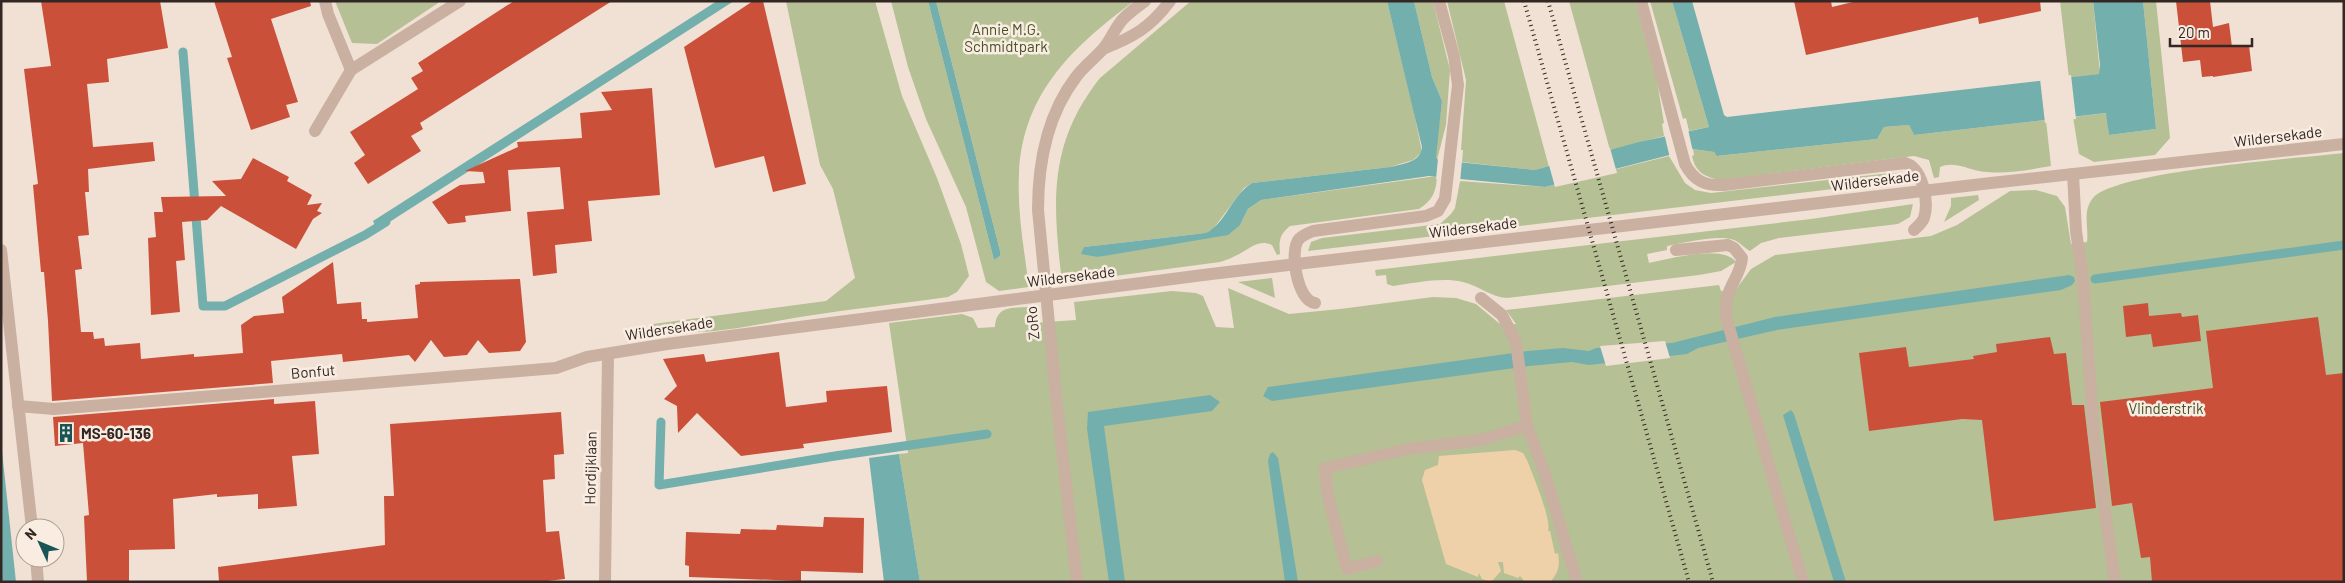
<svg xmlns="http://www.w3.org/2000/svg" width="2345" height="583" font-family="Barlow,sans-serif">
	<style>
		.green { fill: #b5c095 }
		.sand { fill: #efd1a9 }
		.water { fill: #73afac }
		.pier { fill: #f1e1d5 }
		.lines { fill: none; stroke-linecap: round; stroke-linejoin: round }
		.stream { stroke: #73afac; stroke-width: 9 }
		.building { fill: #ca503a }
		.lane { stroke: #c9b0a1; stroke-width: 12 }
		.street { stroke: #c9b0a1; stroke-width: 12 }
		.rail { stroke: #332724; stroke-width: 4; stroke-dasharray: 1 4; stroke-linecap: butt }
		.labels { text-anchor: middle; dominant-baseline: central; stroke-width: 5; stroke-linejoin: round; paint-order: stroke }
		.park-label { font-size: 15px; fill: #465227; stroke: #f9ece1 }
		.street-label { font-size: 15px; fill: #332724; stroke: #f9ece1 }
		.poi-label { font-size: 15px; font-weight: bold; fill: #332724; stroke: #f9ece1; text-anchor: start }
	</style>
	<rect width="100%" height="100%" fill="#f1e1d5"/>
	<!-- green -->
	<g class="green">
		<polygon points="335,1 441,1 377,44 352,43"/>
		<path d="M 786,1 L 875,1 L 902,96 L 937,178 L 961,244 L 969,276 L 957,292 L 948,297 C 899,304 849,309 800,317 C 753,325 701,338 653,330 L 653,324 L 826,301 L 855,278 L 833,189 L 820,165 Z"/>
		<path d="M 891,1 L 928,1 L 994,260 L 1000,256 L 1000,251 L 936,1 L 1134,1 C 1074,46 1023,92 1019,173 C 1017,211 1024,249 1029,287 L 999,291 L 986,282 L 966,207 L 926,119 L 908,67 Z"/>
		<path d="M 1191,1 L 1387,1 L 1413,108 L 1422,152 L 1413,160 L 1390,167 L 1252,183 L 1244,188 L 1213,229 L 1206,233 L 1084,247 L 1098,257 L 1240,225 L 1248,209 L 1261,200 L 1437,176 C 1436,192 1433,200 1419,209 L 1290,226 C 1279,235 1279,241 1280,254 L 1277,255 L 1272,245 C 1257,238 1248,251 1235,256 C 1230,259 1225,260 1220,262 L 1062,283 C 1053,204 1047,145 1100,78 Z"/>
		<polygon points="1414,1 1433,1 1450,70 1446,125 1437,160 1435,157 1442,101 1432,77"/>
		<polygon points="1447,1 1504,1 1549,167 1535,170 1462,162 1463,150 1461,150 1466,80"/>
		<polygon points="1569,1 1635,1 1657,81 1664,123 1662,124 1664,136 1610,150"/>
		<polygon points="1650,1 1672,1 1709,127 1689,131 1686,118 1683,119"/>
		<polygon points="2060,1 2093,1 2100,74 2069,78"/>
		<polygon points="2143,1 2156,1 2170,138 2155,155 2094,162 2079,154 2073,117 2107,113 2109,135 2156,129"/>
		<path d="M 2046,120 L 2051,166 C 2028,170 2001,175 1979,171 C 1966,168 1953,161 1940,167 L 1939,177 L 1934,178 L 1929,160 L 1914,156 L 1720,180 C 1705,177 1695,172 1692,156 L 1694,155 L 1693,149 L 1714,152 L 1718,156 L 1877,139 L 1884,127 L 1909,125 L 1914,135 Z"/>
		<path d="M 2344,153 L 2344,582 L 920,582 L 899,454 L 908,453 L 889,323 L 962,314 L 973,318 L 978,328 L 995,327 C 996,305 1013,308 1030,307 L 1032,323 L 1076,320 L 1074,302 L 1172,291 L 1196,293 L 1203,296 L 1216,327 L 1234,328 L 1228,288 L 1289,314 L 1340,309 L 1433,297 L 1456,298 L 1476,304 L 1500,324 L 1516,324 L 1506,310 L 1719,285 L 1721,291 L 1737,288 L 1751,269 L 1775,255 L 1931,236 L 1957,225 L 2010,191 L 2036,190 L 2057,196 L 2065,207 L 2071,244 L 2087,242 C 2089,227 2082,211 2093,198 C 2116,171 2301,158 2344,153 Z"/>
		<polygon points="1669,156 1685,183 1695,190 1711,193 1890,173 1903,174 1910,180 1308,251 1311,242 1322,238 1440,224 1451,214 1455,208 1460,181 1545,187"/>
		<polygon points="1978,195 1979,200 1944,222 1951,206 1951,198"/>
		<path d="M 1913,204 L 1910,217 L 1898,224 L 1779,238 L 1761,243 L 1750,251 C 1744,248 1740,242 1734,240 C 1718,234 1683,243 1667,246 L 1667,250 L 1647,254 L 1649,263 C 1668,259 1723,244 1736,262 L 1721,271 L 1699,275 L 1507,298 C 1491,297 1479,286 1463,282 C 1441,277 1416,283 1393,286 L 1387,284 L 1386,275 L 1376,276 L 1375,270 L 1811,219 Z"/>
		<polygon points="1272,278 1275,298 1238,282"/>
	</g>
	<!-- sand -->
	<path class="sand" d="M 1515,450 L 1523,453 L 1527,460 C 1532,473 1552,520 1548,531 L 1550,531 L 1555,554 L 1558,553 C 1560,564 1559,573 1550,582 L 1525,582 L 1520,576 L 1518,578 L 1504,573 L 1503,562 L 1498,562 L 1501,571 L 1491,582 L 1482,579 L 1479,573 L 1478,577 L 1446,564 L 1422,480 L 1425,470 L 1438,465 L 1439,456 Z"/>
	<!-- water -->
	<g class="water">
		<polygon points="717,1 734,1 377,230 373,221"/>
		<polygon points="928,1 936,1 1000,251 1000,256 994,260"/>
		<path d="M 1387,1 L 1414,1 L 1432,77 L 1442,101 L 1436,157 L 1438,160 L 1535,170 L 1639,142 L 1709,127 L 1672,1 L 1692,1 L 1724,115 L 1727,117 L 2099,74 L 2100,65 L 2093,1 L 2143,1 L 2156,129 L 2109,135 L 2106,113 L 1914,135 L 1909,125 L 1884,127 L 1877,139 L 1717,156 L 1714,152 L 1693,149 L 1545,187 L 1429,176 L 1261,200 L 1248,209 L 1240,225 L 1228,235 L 1098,257 L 1081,254 L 1084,247 L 1206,233 C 1226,223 1232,195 1252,183 L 1390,167 C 1403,164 1421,162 1422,147 Z"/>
		<polygon points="2069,275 2074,277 2075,281 2072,285 2061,290 1777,330 1698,348 1687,354 1589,365 1572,362 1529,366 1272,401 1263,396 1268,387 1527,351 1563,348 1589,351 1596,348 1672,343 1775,317"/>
		<polygon points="1210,395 1220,402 1212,411 1104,426 1125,582 1109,582 1087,429 1088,412"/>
		<polygon points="1791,410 1794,414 1846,582 1834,582 1783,415"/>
		<polygon points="1,442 16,582 1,582"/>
		<polygon points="1273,452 1278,458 1298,582 1285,582 1268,461 1270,454"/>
		<polygon points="899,454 920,582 884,582 869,458"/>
	</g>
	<!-- pier -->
	<g class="pier">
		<polygon points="2071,75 2076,119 2045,123 2040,79"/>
		<polygon points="1688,129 1693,152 1670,158 1664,133"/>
		<polygon points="1439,148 1438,158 1462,160 1460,183 1436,179"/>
		<polygon points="1610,148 1617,173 1555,187 1549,165"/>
		<polygon points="1665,341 1670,358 1606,366 1600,346"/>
	</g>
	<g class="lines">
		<!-- stream -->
		<g class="stream">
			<polyline points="183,52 203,306 225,306 365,235 386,222"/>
			<polyline points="2095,279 2344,245"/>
			<polyline points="661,422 659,485 835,456 987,434"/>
		</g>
	</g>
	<!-- building -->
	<g class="building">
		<polygon points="41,1 160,1 168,48 107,59 109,82 87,84 93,147 153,142 155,161 88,169 89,192 85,192 89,235 78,236 82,269 75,270 81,332 93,332 94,339 104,338 105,346 140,343 141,359 194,354 194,357 243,353 241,325 254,316 284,313 282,297 333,262 337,304 361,302 362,319 367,319 367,322 418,318 415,285 420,284 420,282 520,279 526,342 520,351 489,353 478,340 467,355 444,357 431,340 415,362 409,355 343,362 342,354 271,361 273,383 52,401 48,321 44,272 41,272 33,185 38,184 24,69 51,66"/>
		<polygon points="214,1 310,1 311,6 271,19 298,102 286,105 290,117 251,130 227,58 232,57"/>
		<polygon points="514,1 612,1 420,123 423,129 411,136 421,151 368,184 354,163 365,155 350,132 418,89 411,78 423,71 418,63"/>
		<polygon points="753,1 763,1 806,184 773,192 764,156 715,168 684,47"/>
		<polygon points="1794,1 1831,1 1832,7 1857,1 2040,1 2041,11 1979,24 1978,17 1806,55"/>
		<polygon points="2176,1 2210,1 2213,27 2229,23 2232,47 2249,45 2252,71 2213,77 2213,76 2202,77 2200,60 2183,62"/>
		<polygon points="652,88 660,195 588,201 592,241 555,245 557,273 533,276 527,212 564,209 560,167 508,170 511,211 465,216 466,222 448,224 432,202 460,185 485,183 483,172 465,171 518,147 517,142 582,138 580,113 612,110 601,92"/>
		<polygon points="253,158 289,177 287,181 312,195 307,205 322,203 317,211 322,213 313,219 296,249 221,206 207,220 182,222 185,260 176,261 180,312 151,315 148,238 156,237 154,212 163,212 161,197 226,196 212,181 241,179"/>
		<polygon points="2148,303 2149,316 2181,313 2182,317 2198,315 2201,341 2153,347 2151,334 2126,337 2123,306"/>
		<polygon points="2318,317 2326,375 2344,373 2344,582 2152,582 2150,557 2141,558 2132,503 2112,506 2100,402 2213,388 2206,331"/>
		<polygon points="2050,337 2054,354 2066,353 2072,405 2084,405 2096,508 1994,521 1982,420 1962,419 1869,431 1859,353 1906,347 1909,367 1974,359 1973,356 1997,352 1996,344"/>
		<polygon points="779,352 786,407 827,402 826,391 887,386 892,432 803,444 804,448 741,456 697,413 678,433 677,406 664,399 677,386 663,359 704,354 706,362"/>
		<polygon points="274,399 274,404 315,401 319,454 292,456 297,506 258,509 258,494 217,497 217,494 173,499 175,549 129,550 129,582 87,582 84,516 89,515 83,443 55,446 53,417"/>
		<polygon points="561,412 564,454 554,455 555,479 543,480 546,532 559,531 565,579 538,582 219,582 218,567 385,545 384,496 394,496 390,424"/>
		<polygon points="824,517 864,518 863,573 801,571 801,581 689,577 689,566 685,565 686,532 740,534 741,529 776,530 777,525 823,527"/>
	</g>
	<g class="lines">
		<!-- lane -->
		<g class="lane">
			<path d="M 1641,1 L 1685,164 C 1694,181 1705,186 1724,185 L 1905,163 C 1923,168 1929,202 1924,218 C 1922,223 1918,226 1914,230"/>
			<path d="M 1103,49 C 1133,37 1150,28 1170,1"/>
			<polyline points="2073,174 2076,231 2083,279 2094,436 2115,582"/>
			<path d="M 1676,250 L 1728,245 L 1734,248 L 1742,258 C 1740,280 1723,288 1726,317 L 1803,582"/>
			<polyline points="1481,298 1502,315 1516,342 1527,426 1544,471 1577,582"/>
			<path d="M 1315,303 C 1297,301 1289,250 1299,239 C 1303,235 1308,233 1313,231 L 1426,216 L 1438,211 L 1445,199 L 1458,85 L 1454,56 L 1439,1"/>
			<polyline points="1377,561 1347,569 1327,492 1325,468 1408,449 1480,440 1527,426"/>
			<path d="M 1077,582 L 1056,396 L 1038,210 C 1038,163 1047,115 1076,77 C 1084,66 1094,59 1103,49 C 1111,40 1115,27 1124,18 C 1130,12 1138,6 1145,1"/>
		</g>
		<!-- street -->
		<g class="street">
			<polyline points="351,70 460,1"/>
			<polyline points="315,131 351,70 328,14 325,1"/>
			<polyline points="1,250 32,528"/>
			<polyline points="18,406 54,409 556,368 587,357 667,344 1211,274 1991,183 2344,144"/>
			<polyline points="36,558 38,582"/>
			<polyline points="605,582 608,354"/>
		</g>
		<!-- rail -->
		<g class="rail">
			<polyline points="1524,1 1689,582"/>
			<polyline points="1548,1 1713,582"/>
		</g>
	</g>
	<!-- icons -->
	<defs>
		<g id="building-bare" transform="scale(1.5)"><path d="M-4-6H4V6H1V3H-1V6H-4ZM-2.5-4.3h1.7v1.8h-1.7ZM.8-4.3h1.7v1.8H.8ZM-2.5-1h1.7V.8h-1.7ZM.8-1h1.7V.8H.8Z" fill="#195554" stroke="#f9ece1" stroke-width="2.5" paint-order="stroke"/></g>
	</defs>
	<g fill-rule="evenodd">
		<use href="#building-bare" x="66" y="433"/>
	</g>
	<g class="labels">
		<!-- park labels -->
		<g class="park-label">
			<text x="1006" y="29">Annie M.G.<tspan x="1006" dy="17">Schmidtpark</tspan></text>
			<text x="2166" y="408">Vlinderstrik</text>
		</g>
		<!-- street labels -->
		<g class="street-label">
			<text transform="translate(2278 136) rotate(-7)">Wildersekade</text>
			<text transform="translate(1875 180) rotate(-7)">Wildersekade</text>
			<text transform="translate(1473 227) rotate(-7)">Wildersekade</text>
			<text transform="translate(1071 276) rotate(-7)">Wildersekade</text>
			<text transform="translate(1032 323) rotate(-95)">ZoRo</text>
			<text transform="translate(669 328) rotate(-9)">Wildersekade</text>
			<text transform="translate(313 371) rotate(-5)">Bonfut</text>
			<text transform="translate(590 468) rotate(-89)">Hordijklaan</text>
		</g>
		<!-- poi labels -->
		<g class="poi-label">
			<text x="81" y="433">MS-60-136</text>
		</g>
	</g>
	<!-- border -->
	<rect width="2345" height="583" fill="none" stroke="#332724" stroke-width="5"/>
	<!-- north arrow -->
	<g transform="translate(40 543) rotate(314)"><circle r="24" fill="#f9ece1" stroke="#aa9d95"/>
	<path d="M0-4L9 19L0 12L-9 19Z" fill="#195554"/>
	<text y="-8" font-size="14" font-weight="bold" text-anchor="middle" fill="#332724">N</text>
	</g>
	<!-- scale -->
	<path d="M2170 38v8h82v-8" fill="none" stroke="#332724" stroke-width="2.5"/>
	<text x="2178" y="38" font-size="15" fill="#332724" stroke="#f9ece1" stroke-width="4" paint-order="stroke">20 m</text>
</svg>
